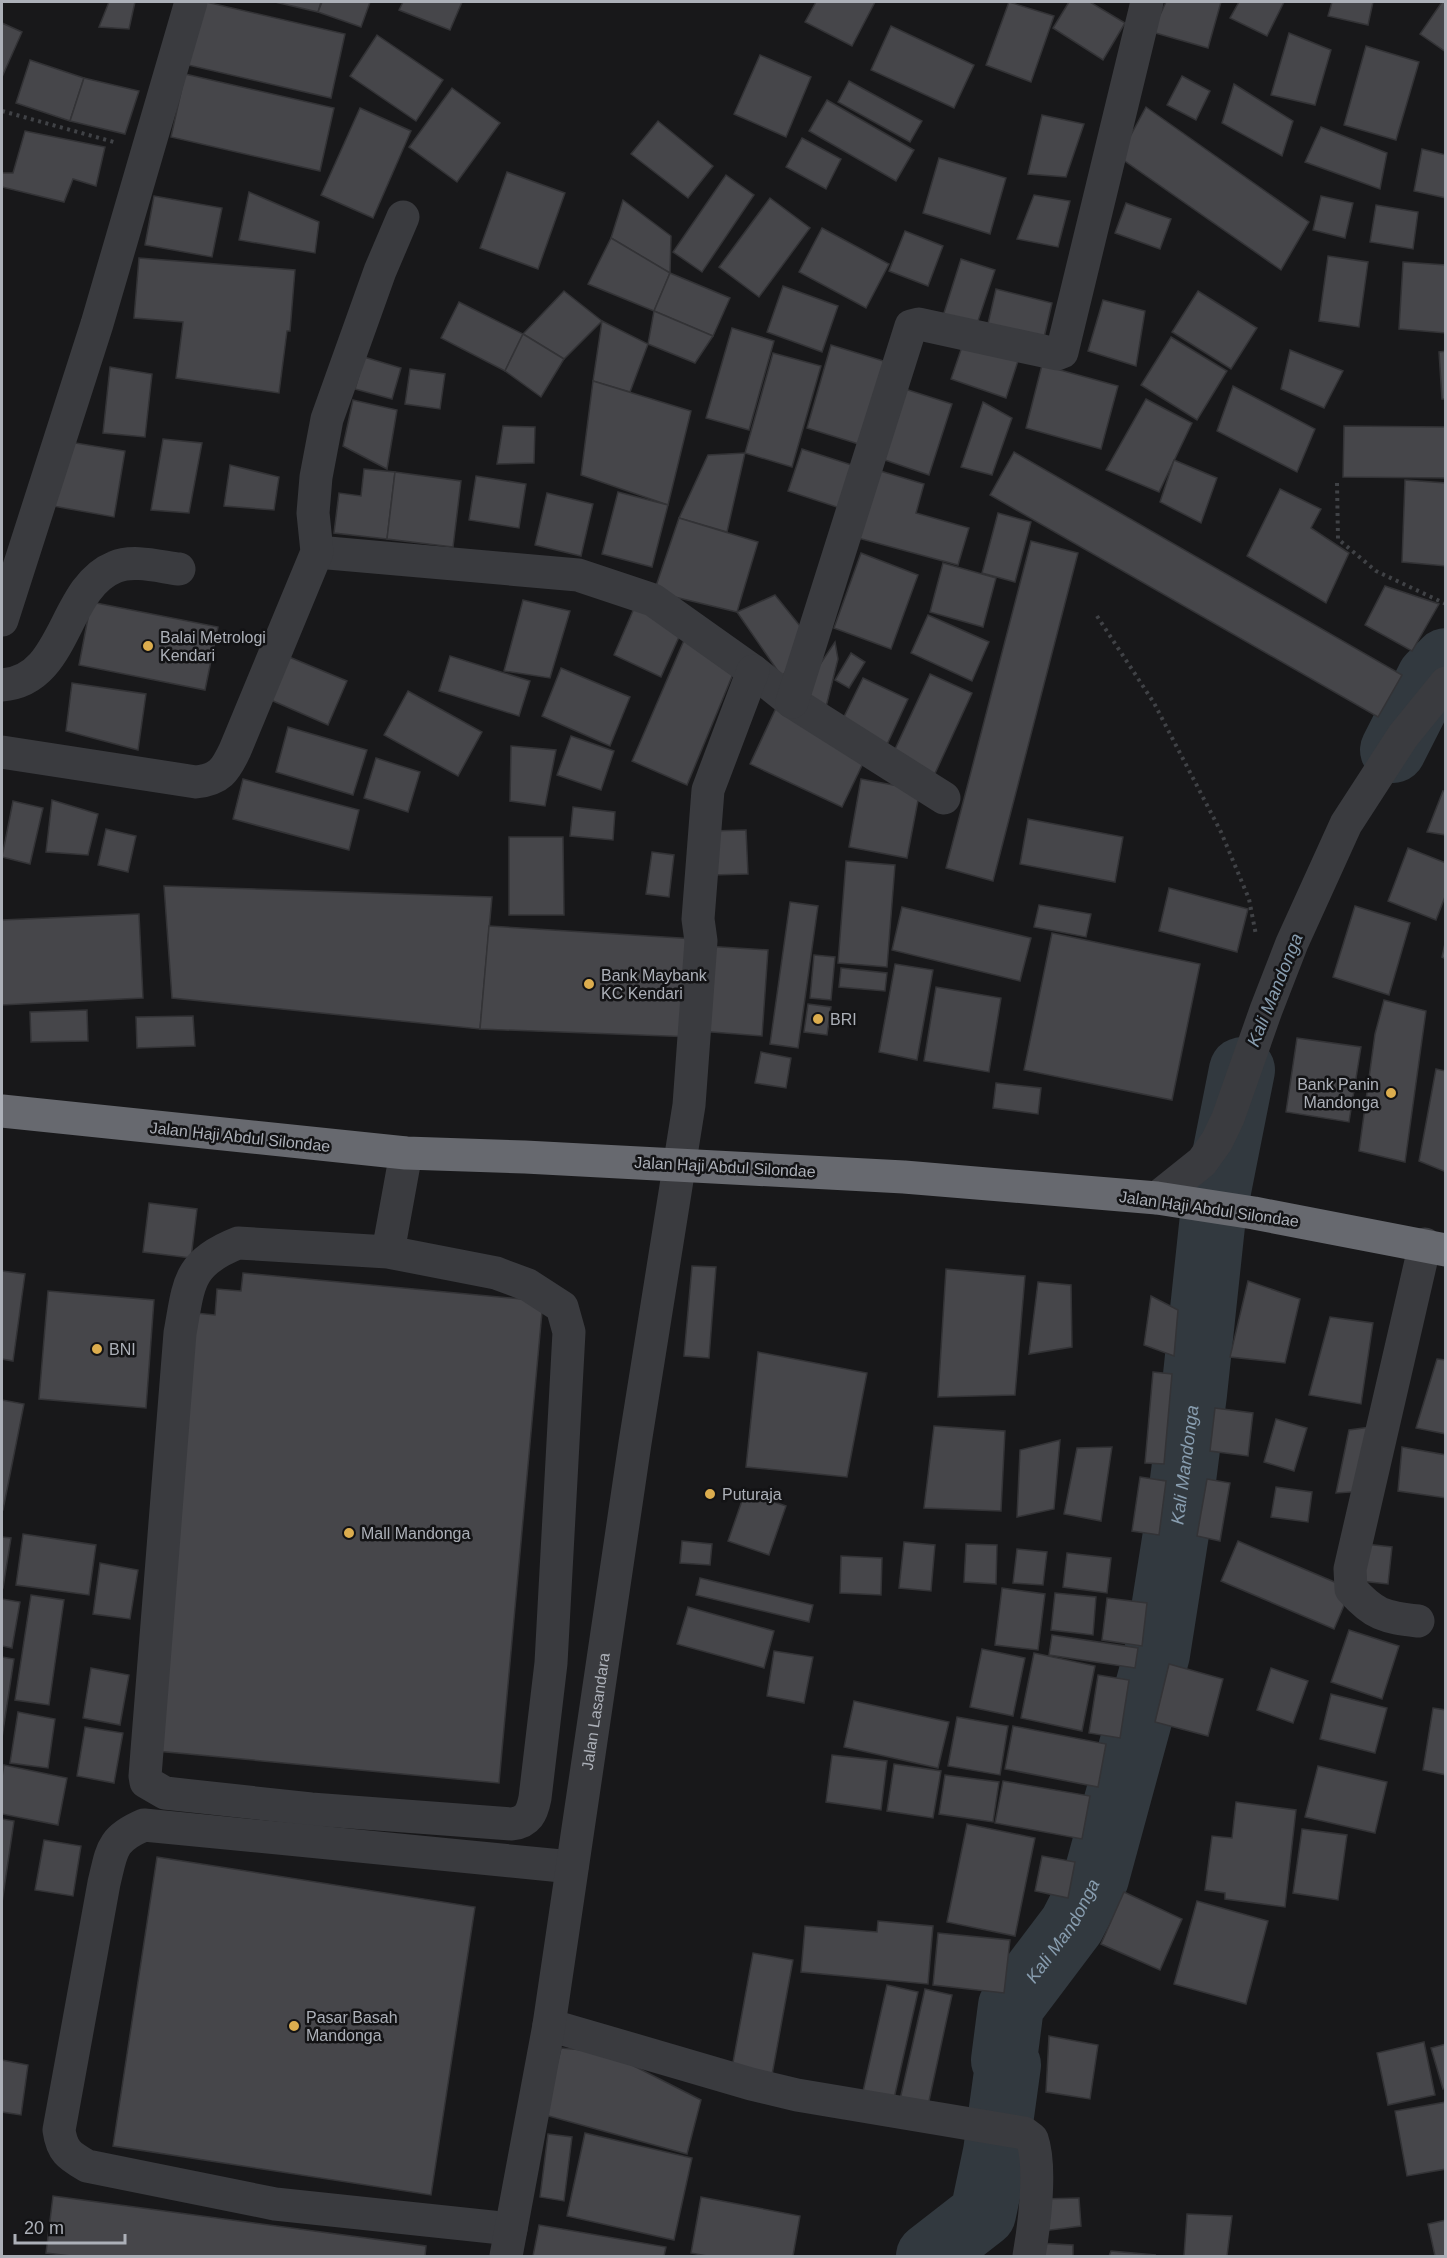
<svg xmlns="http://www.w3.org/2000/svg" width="1447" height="2258" font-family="Arial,sans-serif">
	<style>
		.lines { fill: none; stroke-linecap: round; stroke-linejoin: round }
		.river { stroke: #32393f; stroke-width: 66 }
		.building { fill: #46464a; stroke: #333336; stroke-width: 1.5 }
		.path { stroke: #404246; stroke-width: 4; stroke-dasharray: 3 4.5; stroke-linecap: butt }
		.minor { stroke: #3a3b3f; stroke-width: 33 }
		.highway { stroke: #67696f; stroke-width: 33 }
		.poi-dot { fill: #dcad4e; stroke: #131315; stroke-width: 2 }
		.labels { text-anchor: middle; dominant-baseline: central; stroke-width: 5; stroke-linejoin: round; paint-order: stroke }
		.poi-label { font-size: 16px; fill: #acb0b8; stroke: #131315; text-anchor: start }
		.street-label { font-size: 16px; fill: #acb0b8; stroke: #131315 }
		.water-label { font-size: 18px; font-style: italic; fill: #889daf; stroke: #131315 }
	</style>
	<rect width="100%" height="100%" fill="#18181a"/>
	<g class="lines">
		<!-- river -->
		<g class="river">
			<polyline points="1393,750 1430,677 1446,661"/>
			<path id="s1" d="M 929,2256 L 983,2214 L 996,2152 L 1008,2065 L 1004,2060 L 1011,2006 L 1072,1925 L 1096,1878 L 1157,1654 L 1177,1527 L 1194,1394 L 1213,1216 L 1242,1070"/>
		</g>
	</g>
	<!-- building -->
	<g class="building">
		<polygon points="109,2 135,2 129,29 99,27"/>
		<polygon points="206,2 345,34 331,98 188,65"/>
		<polygon points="275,2 321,2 318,12"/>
		<polygon points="322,2 370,2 361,27 318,12"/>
		<polygon points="403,2 462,2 450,30 399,10"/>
		<polygon points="816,2 875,2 852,46 805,22"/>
		<polygon points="1009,2 1054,16 1031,82 986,65"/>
		<polygon points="1069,2 1090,2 1125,23 1103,60 1053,28"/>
		<polygon points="1166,2 1221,2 1208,48 1152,32"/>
		<polygon points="1239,2 1284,2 1267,36 1230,18"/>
		<polygon points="1332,2 1373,2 1368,25 1328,16"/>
		<polygon points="1442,2 1446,2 1446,52 1420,34"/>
		<polygon points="2,23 22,32 2,77"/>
		<polygon points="891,26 974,65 954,108 871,70"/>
		<polygon points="1289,33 1331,50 1315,105 1271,95"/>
		<polygon points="377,35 443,80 416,121 350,76"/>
		<polygon points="1366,46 1419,62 1396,140 1344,125"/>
		<polygon points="760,55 811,77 786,137 734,114"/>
		<polygon points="30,60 84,78 70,121 16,103"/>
		<polygon points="185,74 334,108 320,171 171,137"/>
		<polygon points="1182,76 1210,91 1196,120 1167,105"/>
		<polygon points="84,78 139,91 125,134 70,121"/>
		<polygon points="849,81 922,121 910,142 838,102"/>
		<polygon points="1234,84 1293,121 1282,156 1222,123"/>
		<polygon points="452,88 500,123 457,182 409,147"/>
		<polygon points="827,100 914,150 896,181 809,131"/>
		<polygon points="1146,107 1309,222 1281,270 1119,157"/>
		<polygon points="360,108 411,131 373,218 321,195"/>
		<polygon points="1042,115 1084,124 1066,177 1028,174"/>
		<polygon points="658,121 713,166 688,198 631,154"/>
		<polygon points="1321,127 1387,153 1380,189 1305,162"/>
		<polygon points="25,131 105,147 96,186 73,179 64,202 2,187 2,173 13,173"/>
		<polygon points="802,138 841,159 826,189 786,167"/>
		<polygon points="1422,149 1446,155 1446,198 1414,191"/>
		<polygon points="939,158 1006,178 990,234 923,213"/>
		<polygon points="507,172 565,193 538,269 480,248"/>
		<polygon points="726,175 754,195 702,272 673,252"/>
		<polygon points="249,192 319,222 315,253 239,240"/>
		<polygon points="1034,195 1070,201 1058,247 1017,239"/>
		<polygon points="154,196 222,208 212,257 145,245"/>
		<polygon points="1321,196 1353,203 1345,238 1313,230"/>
		<polygon points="770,198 810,228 759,297 719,267"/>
		<polygon points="623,200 671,236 670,273 611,238"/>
		<polygon points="1126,203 1171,219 1160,249 1115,233"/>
		<polygon points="1376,205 1418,212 1413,249 1370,242"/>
		<polygon points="822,228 889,264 866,308 799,272"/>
		<polygon points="905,231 943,246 928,286 889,271"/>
		<polygon points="611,238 670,273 654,311 588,284"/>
		<polygon points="1328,256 1368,262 1359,327 1319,321"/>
		<polygon points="139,258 295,270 290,331 287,331 279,393 176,378 183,322 134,318"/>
		<polygon points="961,259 995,270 976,327 943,316"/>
		<polygon points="1403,262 1446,265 1446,333 1399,329"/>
		<polygon points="670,273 730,298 713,336 654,311"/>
		<polygon points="783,286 838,306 822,352 767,332"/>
		<polygon points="996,289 1052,303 1043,342 987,328"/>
		<polygon points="564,291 602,321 564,359 523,334"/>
		<polygon points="1198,291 1257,328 1231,369 1172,332"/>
		<polygon points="1103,300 1145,311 1136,366 1088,351"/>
		<polygon points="459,302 523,334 505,371 441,338"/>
		<polygon points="654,311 713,336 695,363 648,344"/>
		<polygon points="602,321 648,344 630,392 593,381"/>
		<polygon points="732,328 774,341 749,430 706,418"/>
		<polygon points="523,334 564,359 541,397 505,371"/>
		<polygon points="1171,337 1227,371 1197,420 1141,385"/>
		<polygon points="964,341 1018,361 1006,398 951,379"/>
		<polygon points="831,345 890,363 865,446 807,428"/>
		<polygon points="1290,350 1343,371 1324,408 1281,389"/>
		<polygon points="1446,351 1446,399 1442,399 1439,352"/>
		<polygon points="773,353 821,366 792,467 745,453"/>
		<polygon points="364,357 401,368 392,399 355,389"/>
		<polygon points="1042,365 1118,386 1101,449 1026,428"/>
		<polygon points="110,367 152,374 145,437 103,433"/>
		<polygon points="410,369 445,374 440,409 405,404"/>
		<polygon points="593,381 691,411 668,505 581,475"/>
		<polygon points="1233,386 1315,429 1297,472 1217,431"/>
		<polygon points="905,389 952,404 929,475 882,459"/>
		<polygon points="1146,399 1192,423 1159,492 1106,470"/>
		<polygon points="353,400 397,410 387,469 343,446"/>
		<polygon points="983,402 1012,418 992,475 961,467"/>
		<polygon points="503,426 535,427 534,463 497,464"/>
		<polygon points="1344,426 1446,427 1446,478 1343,477"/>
		<polygon points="163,439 202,443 189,513 151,510"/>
		<polygon points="63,441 125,451 114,517 53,506"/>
		<polygon points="802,449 861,468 849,511 788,491"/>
		<polygon points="1014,452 1402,675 1378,717 990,495"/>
		<polygon points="745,453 727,532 679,518 708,455"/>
		<polygon points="1174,460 1217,478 1201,523 1160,502"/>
		<polygon points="230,465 279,477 274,510 224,506"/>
		<polygon points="364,469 395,472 387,539 334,533 339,493 361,496"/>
		<polygon points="877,470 924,484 916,513 969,528 958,565 858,538"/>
		<polygon points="395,472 461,481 453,547 387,539"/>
		<polygon points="476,476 526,484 519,528 469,520"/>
		<polygon points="1405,480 1446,483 1446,566 1402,562"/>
		<polygon points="1280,489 1321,509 1311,528 1349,553 1326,603 1247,556"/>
		<polygon points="618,492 668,505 652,567 602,554"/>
		<polygon points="547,493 593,504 581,556 535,545"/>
		<polygon points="998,513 1031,522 1015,582 982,573"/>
		<polygon points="679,518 758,542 737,612 654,592"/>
		<polygon points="1031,541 1078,553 993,881 946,868"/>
		<polygon points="861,553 918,575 891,649 834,628"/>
		<polygon points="943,563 996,578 983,627 930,612"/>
		<polygon points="1385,586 1439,604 1412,651 1365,625"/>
		<polygon points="775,595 809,637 782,677 737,612"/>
		<polygon points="523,600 570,611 550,678 504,671"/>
		<polygon points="91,602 218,627 205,690 79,665"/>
		<polygon points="635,606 683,628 661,677 614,655"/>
		<polygon points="928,615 989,642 972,681 911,653"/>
		<polygon points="685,638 738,662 687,785 632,761"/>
		<polygon points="835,642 838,659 824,715 798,697"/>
		<polygon points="851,653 865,662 849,688 835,680"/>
		<polygon points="282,654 347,681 328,725 264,697"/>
		<polygon points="450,656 530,681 519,716 439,691"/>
		<polygon points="561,668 630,697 610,746 542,716"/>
		<polygon points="930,674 972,693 932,780 890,760"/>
		<polygon points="863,678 908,699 884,751 838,729"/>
		<polygon points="72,683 146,694 138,750 66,731"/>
		<polygon points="408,691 482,732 458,776 384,735"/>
		<polygon points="776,708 867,755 842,807 750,764"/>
		<polygon points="288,727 367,750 353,795 276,772"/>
		<polygon points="571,736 614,751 601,790 557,775"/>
		<polygon points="511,746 556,750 545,806 510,801"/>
		<polygon points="376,758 420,772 408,812 364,798"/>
		<polygon points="243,779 359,810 349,850 233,819"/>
		<polygon points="861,779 920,790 907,858 849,847"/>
		<polygon points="1443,791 1446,792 1446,835 1427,832"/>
		<polygon points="52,800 98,814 88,855 46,852"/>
		<polygon points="13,801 43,808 30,864 2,857"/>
		<polygon points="573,807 615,812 613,840 570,836"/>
		<polygon points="1028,819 1123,837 1115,882 1020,864"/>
		<polygon points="106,829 136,836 128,872 98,865"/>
		<polygon points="746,830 748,874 712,875 710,831"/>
		<polygon points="509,837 563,837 564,915 509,915"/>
		<polygon points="1408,848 1446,863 1446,894 1436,920 1388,901"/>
		<polygon points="652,852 674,855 669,897 646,894"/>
		<polygon points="846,861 895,865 887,967 838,963"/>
		<polygon points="164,886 492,897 480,1029 172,998"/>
		<polygon points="1169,888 1248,909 1237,952 1159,931"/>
		<polygon points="790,902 818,906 798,1048 770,1044"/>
		<polygon points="1039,905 1091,914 1086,937 1034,927"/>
		<polygon points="1355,906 1410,923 1389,995 1333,977"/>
		<polygon points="902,907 1031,938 1020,981 892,950"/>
		<polygon points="139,914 143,998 2,1005 2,920"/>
		<polygon points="489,926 696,939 693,1037 480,1029"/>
		<polygon points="1052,933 1200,964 1172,1100 1024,1070"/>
		<polygon points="1446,939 1446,959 1442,957"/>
		<polygon points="705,946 768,950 762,1036 699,1031"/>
		<polygon points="814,955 835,957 831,1000 810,998"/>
		<polygon points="895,964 933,970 917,1060 879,1052"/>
		<polygon points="841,968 887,973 885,991 839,987"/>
		<polygon points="936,987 1001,998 989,1072 924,1061"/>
		<polygon points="1384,1000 1426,1011 1405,1162 1359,1151 1375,1034"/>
		<polygon points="808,1004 831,1007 827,1035 804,1032"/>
		<polygon points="87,1010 88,1041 31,1042 30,1012"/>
		<polygon points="193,1016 195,1046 137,1048 136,1017"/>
		<polygon points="1297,1038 1361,1047 1349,1122 1286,1112"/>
		<polygon points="761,1052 791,1058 786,1088 755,1083"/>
		<polygon points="1436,1069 1446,1071 1446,1172 1419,1161"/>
		<polygon points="996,1083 1041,1088 1038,1114 993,1108"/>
		<polygon points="149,1203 197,1209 191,1258 143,1252"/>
		<polygon points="692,1266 716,1267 709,1358 684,1356"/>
		<polygon points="946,1269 1025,1276 1015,1395 938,1397"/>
		<polygon points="2,1271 25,1274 13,1361 2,1359"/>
		<polygon points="243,1273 543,1301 499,1783 156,1751 196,1313 215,1315 217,1289 241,1291"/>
		<polygon points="1248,1281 1300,1299 1285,1363 1230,1357"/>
		<polygon points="1038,1282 1071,1285 1072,1347 1029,1354"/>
		<polygon points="48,1291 154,1300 146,1408 39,1399"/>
		<polygon points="1151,1296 1178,1310 1174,1356 1144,1345"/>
		<polygon points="1330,1317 1373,1323 1361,1404 1309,1395"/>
		<polygon points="758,1352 867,1373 847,1477 746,1467"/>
		<polygon points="1437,1359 1446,1360 1446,1434 1416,1428"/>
		<polygon points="1153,1372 1172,1374 1164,1464 1145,1463"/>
		<polygon points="2,1400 24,1404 3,1510 2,1510"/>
		<polygon points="1215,1408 1253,1413 1248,1456 1210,1451"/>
		<polygon points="1276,1419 1307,1428 1294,1471 1264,1462"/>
		<polygon points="1385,1425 1380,1490 1336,1493 1349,1430"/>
		<polygon points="934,1426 1005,1431 1001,1511 924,1508"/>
		<polygon points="1060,1440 1054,1509 1017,1517 1020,1450"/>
		<polygon points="1112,1447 1101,1521 1064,1514 1077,1448"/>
		<polygon points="1402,1447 1446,1455 1446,1498 1398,1491"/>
		<polygon points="1140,1477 1166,1481 1159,1535 1132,1531"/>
		<polygon points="1207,1479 1230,1483 1220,1541 1197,1536"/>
		<polygon points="1276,1487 1312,1492 1308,1522 1271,1517"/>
		<polygon points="745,1492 786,1506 769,1555 728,1541"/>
		<polygon points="23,1534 96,1545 89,1595 16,1585"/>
		<polygon points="2,1537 11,1538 3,1588 2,1588"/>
		<polygon points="682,1541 712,1544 710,1565 680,1563"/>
		<polygon points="1238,1541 1351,1589 1334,1629 1221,1581"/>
		<polygon points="904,1542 935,1545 931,1591 899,1588"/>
		<polygon points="966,1544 997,1545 996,1584 964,1582"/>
		<polygon points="1365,1544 1392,1547 1388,1584 1361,1581"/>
		<polygon points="1017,1549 1047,1552 1043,1585 1013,1583"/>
		<polygon points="1067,1553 1111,1558 1107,1593 1063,1587"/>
		<polygon points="841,1556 882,1558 881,1595 840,1593"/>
		<polygon points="100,1563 138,1570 130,1619 93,1614"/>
		<polygon points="700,1578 813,1605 809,1622 696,1595"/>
		<polygon points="1002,1588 1045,1594 1038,1650 995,1645"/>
		<polygon points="1055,1593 1096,1597 1093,1635 1051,1630"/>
		<polygon points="31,1595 64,1600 49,1705 15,1700"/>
		<polygon points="1107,1598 1147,1603 1142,1646 1102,1640"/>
		<polygon points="2,1599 20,1602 12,1648 2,1646"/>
		<polygon points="688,1607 774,1631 764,1668 677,1644"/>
		<polygon points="1349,1630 1399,1646 1382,1699 1331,1682"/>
		<polygon points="1052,1635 1138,1648 1135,1668 1049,1655"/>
		<polygon points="982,1649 1025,1658 1013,1716 970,1707"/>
		<polygon points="774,1651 813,1657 804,1703 767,1696"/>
		<polygon points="1034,1653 1095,1666 1082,1731 1021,1718"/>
		<polygon points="2,1657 14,1659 2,1738"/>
		<polygon points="1169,1664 1223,1679 1208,1736 1155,1722"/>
		<polygon points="91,1668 129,1675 120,1725 83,1718"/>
		<polygon points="1271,1668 1308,1681 1293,1723 1257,1710"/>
		<polygon points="1098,1675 1129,1680 1120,1738 1089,1733"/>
		<polygon points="1331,1694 1387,1708 1375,1753 1320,1739"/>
		<polygon points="854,1701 949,1722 938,1768 844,1747"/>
		<polygon points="1433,1708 1446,1710 1446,1775 1423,1770"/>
		<polygon points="18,1712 55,1719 48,1768 10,1763"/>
		<polygon points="957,1717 1008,1726 1000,1775 948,1766"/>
		<polygon points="1013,1726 1106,1744 1098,1787 1005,1769"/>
		<polygon points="85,1727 123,1733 114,1783 77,1776"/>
		<polygon points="832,1755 887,1761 881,1810 826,1802"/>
		<polygon points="894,1764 941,1771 933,1818 887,1811"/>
		<polygon points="4,1765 67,1778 58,1825 2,1814 2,1777"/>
		<polygon points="1318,1766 1387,1782 1375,1833 1305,1817"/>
		<polygon points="945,1775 999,1782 993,1822 939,1814"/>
		<polygon points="1003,1781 1090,1796 1082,1839 995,1823"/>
		<polygon points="1236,1802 1296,1810 1285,1907 1225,1899 1225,1893 1205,1890 1212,1836 1232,1838"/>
		<polygon points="2,1819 14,1821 2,1903"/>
		<polygon points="967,1824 1035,1838 1015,1936 947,1922"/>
		<polygon points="1302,1829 1347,1835 1338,1900 1293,1893"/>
		<polygon points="44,1840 81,1846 73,1896 35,1890"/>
		<polygon points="1042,1856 1075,1862 1068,1898 1035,1891"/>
		<polygon points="157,1857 475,1907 431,2195 113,2146"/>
		<polygon points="1124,1892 1182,1919 1160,1970 1101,1944"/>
		<polygon points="1197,1901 1268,1921 1246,2004 1174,1984"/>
		<polygon points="878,1921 933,1926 928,1984 801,1972 805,1926 877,1932"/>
		<polygon points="938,1933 1010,1940 1004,1993 933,1985"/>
		<polygon points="753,1953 793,1960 772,2075 732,2068"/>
		<polygon points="887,1985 918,1992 893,2103 862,2096"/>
		<polygon points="925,1989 952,1995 927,2110 899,2104"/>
		<polygon points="1049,2036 1098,2045 1090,2099 1046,2092"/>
		<polygon points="1424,2042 1435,2095 1388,2105 1377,2053"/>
		<polygon points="1446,2044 1446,2088 1443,2089 1431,2048"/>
		<polygon points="561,2048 594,2051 632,2065 701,2100 687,2154 545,2115"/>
		<polygon points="2,2060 28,2065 21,2115 2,2112"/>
		<polygon points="1446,2102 1446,2169 1407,2176 1395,2111"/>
		<polygon points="585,2133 692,2158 674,2240 567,2216"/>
		<polygon points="548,2134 572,2137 564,2201 540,2197"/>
		<polygon points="53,2196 426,2246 425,2256 71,2256 46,2253"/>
		<polygon points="701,2197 800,2216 793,2256 707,2256 691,2253"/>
		<polygon points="1079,2198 1081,2226 1043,2231 1041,2199"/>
		<polygon points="1187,2214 1232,2216 1227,2256 1184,2256"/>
		<polygon points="1446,2220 1446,2256 1435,2256 1428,2224"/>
		<polygon points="539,2225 666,2247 664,2256 533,2256"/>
		<polygon points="1037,2243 1073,2245 1073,2256 1037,2256"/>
		<polygon points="1111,2251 1156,2255 1109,2256"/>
	</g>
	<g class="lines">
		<!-- path -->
		<g class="path">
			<polyline points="2,111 114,142"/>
			<polyline points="1337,483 1338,539 1376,571 1446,604"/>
			<polyline points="1097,616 1154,703 1221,832 1249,899 1256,935"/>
		</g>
		<!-- minor -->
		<g class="minor">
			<polyline points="317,552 578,575 653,600 753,671 792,702 944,798"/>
			<polyline points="2,620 97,324 191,2"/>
			<path d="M 2,685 C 67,681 62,588 115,567 C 133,559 161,567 179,569"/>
			<polyline points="792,702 911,326 919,324 1057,354 1062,352 1147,2"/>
			<path d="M 2,752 L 196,782 C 220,779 225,771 235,750 L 317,552 L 313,513 L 316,477 L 327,419 L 380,271 L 403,217"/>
			<polyline points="1157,1198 1202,1162 1217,1141 1228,1118 1266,1010 1292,943 1346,824 1403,736 1446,683"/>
			<path d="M 388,1252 L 496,1273 L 528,1285 L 562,1307 L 569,1332 L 551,1663 L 535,1798 C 532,1813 528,1822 512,1824 L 311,1809 L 165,1793 L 146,1782 L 145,1776 L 180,1333 C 189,1284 187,1263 238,1243 L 388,1252 L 406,1153"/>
			<path d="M 1418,1621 C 1384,1617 1374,1615 1351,1589 L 1350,1569 L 1425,1244"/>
			<path d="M 549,2025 L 751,2084 L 797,2095 L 1024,2133 L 1032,2139 C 1042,2168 1034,2227 1029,2256"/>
			<path d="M 511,2229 L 275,2204 L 87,2166 C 70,2156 62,2152 59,2130 L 104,1883 C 112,1850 111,1839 144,1825 L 572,1867"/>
			<path id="s2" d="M 506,2256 L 549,2025 L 635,1443 L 689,1105 L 701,941 L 698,919 L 708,790 L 753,671"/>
		</g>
		<!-- highway -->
		<polyline class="highway" points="2,1111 406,1153 525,1157 904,1177 1157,1198 1254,1213 1446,1250"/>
	</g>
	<!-- markers -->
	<g class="poi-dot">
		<circle cx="148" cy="646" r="6"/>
		<circle cx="589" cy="984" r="6"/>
		<circle cx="818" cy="1019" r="6"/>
		<circle cx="1391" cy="1093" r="6"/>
		<circle cx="97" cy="1349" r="6"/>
		<circle cx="710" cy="1494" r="6"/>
		<circle cx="349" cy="1533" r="6"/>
		<circle cx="294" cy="2026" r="6"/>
	</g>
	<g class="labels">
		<!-- poi labels -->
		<g class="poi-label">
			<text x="160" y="637">Balai Metrologi<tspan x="160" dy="18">Kendari</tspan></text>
			<text x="601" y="975">Bank Maybank<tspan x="601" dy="18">KC Kendari</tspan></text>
			<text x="830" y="1019">BRI</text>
			<text x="1379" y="1084" text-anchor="end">Bank Panin<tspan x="1379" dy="18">Mandonga</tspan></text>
			<text x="109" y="1349">BNI</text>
			<text x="722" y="1494">Puturaja</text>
			<text x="361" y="1533">Mall Mandonga</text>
			<text x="306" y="2017">Pasar Basah<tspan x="306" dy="18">Mandonga</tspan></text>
		</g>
		<!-- street labels -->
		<g class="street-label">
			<text transform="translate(240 1137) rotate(6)">Jalan Haji Abdul Silondae</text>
			<text transform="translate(725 1167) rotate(3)">Jalan Haji Abdul Silondae</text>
			<text transform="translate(1209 1209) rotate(8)">Jalan Haji Abdul Silondae</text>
			<text stroke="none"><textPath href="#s2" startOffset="552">Jalan Lasandara</textPath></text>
		</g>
		<!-- water labels -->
		<g class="water-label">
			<text transform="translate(1275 990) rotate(-68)">Kali Mandonga</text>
			<text stroke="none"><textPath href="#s1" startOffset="858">Kali Mandonga</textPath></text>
			<text stroke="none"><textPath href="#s1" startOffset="372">Kali Mandonga</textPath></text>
		</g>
	</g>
	<!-- border -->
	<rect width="1447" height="2258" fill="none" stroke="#acb0b8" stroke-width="6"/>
	<!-- scale -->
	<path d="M15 2234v9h110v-9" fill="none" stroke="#acb0b8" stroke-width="3"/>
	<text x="24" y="2234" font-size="18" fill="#acb0b8" stroke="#131315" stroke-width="4.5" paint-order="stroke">20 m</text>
</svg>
